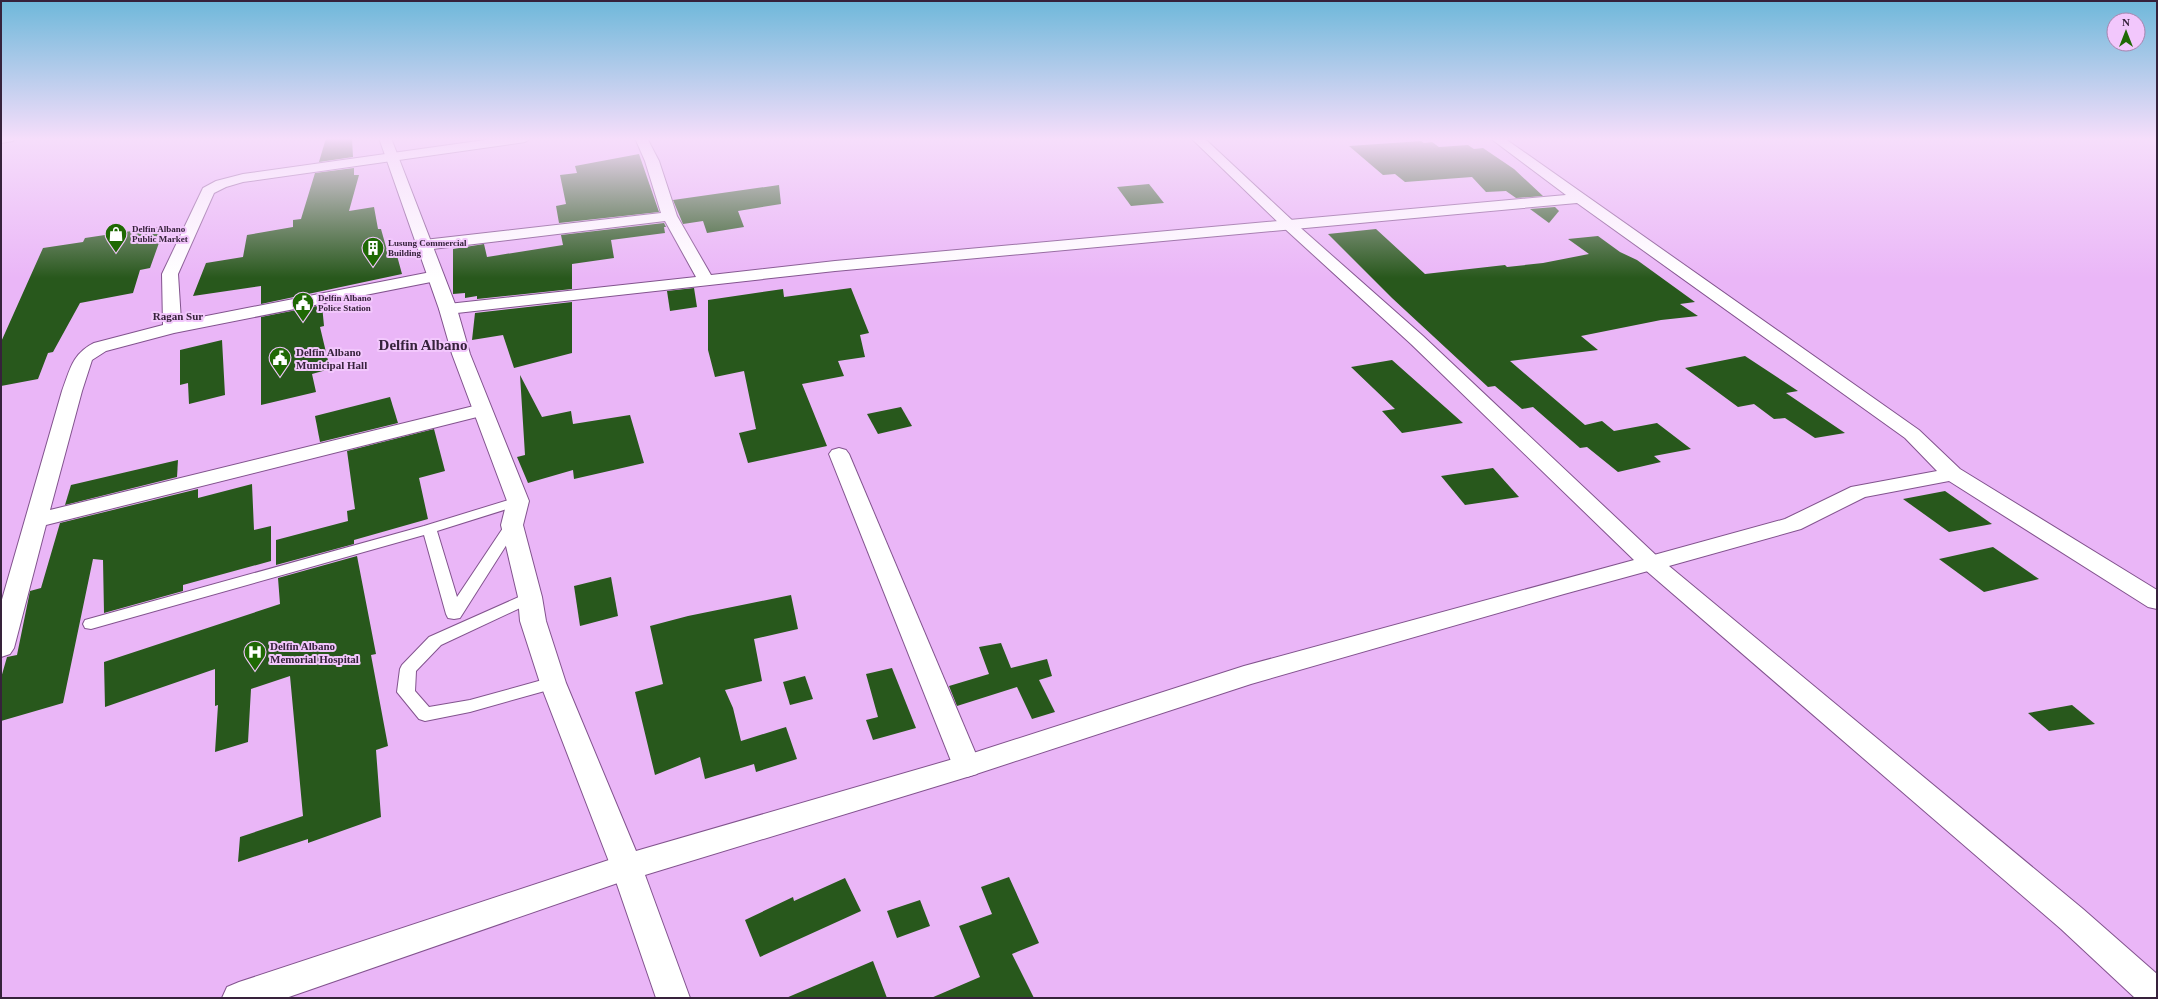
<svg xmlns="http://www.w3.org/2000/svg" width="2158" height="999" font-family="'Times New Roman',serif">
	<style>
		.building { fill: #28581c }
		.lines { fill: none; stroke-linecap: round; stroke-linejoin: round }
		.service-casing { stroke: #82538e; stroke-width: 2 }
		.minor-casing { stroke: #82538e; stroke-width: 2 }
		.tertiary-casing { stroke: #82538e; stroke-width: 2 }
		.service { fill: #fff; fill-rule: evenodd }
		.minor { fill: #fff; fill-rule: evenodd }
		.tertiary { fill: #fff; fill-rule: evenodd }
		.labels { text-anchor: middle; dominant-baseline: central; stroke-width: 4; stroke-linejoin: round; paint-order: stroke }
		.far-poi-label { font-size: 9px; font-weight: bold; fill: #36223b; stroke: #f2c7fc; text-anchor: start }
		.far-quarter-label { font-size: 11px; font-weight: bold; fill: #36223b; stroke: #f2c7fc }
		.poi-label { font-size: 11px; font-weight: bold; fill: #36223b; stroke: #f2c7fc; text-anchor: start }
		.district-label { font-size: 15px; font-weight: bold; fill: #36223b; stroke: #f2c7fc }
	</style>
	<rect width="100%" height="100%" fill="#eab6f7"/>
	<!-- building -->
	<g class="building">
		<polygon points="326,138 352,138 353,157 319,162"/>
		<polygon points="1421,141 1424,143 1432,142 1439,147 1468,145 1474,149 1483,148 1514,169 1543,196 1516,198 1506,191 1486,192 1472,177 1405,182 1395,174 1383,175 1349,146"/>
		<polygon points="639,154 659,212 559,223 556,206 566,204 560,175 577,173 575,166"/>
		<polygon points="354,168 354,175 359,175 349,211 374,207 378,229 381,229 388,254 396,252 402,274 261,304 261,286 193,296 206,263 243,257 247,235 293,227 293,220 301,219 315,173"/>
		<polygon points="1149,184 1164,203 1131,206 1117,187"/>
		<polygon points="779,185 781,204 738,211 744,227 707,233 703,221 683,224 673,200"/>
		<polygon points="1555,207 1559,211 1549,223 1530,209"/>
		<polygon points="664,223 666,227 664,227 665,233 611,240 614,258 572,264 572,289 477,299 477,296 465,298 465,293 453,294 453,249 484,244 487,257 563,245 561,235"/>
		<polygon points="165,226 150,268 140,270 133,293 80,303 53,352 48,353 38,379 1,386 1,342 43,248 83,242 85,238"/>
		<polygon points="1376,229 1425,274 1505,265 1507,267 1543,263 1589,254 1568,239 1598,236 1620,252 1637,260 1695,302 1680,304 1698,316 1661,320 1581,336 1598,350 1510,361 1585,425 1602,421 1614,431 1657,423 1691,449 1654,456 1661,462 1618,472 1587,447 1580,448 1533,407 1522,409 1495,386 1488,387 1392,298 1328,234"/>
		<polygon points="694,288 697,307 670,311 667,291"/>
		<polygon points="851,288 869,333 860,335 865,357 838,361 844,376 802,384 827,446 748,463 739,433 756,429 744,371 715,377 708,350 708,300 783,289 784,297"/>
		<polygon points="572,302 572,353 514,368 503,335 472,340 475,313"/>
		<polygon points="322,305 324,326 320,327 330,369 312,374 316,392 261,405 261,317"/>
		<polygon points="222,340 225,395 189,404 188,383 180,385 180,350"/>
		<polygon points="1745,356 1798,391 1786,393 1845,433 1815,438 1785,418 1774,419 1754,404 1738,407 1685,368"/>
		<polygon points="1392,360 1463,423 1402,433 1382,411 1395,409 1351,367"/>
		<polygon points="520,375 542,417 571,411 573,424 630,415 644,463 574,479 573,470 528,483 517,457 525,455"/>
		<polygon points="390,397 398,423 320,442 315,416"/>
		<polygon points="901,407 912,426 878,434 867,414"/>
		<polygon points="434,429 445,471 419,478 428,519 354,540 354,544 276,565 276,540 348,521 347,511 355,509 347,451"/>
		<polygon points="178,460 177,477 65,505 71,485"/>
		<polygon points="1493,468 1519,497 1465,505 1441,476"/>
		<polygon points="252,484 254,530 271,526 271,561 183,585 183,591 104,613 103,560 93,559 63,703 1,721 1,678 7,657 17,655 30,591 41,588 60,523 198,489 198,498"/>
		<polygon points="1945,491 1992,524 1949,532 1903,499"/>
		<polygon points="1993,547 2039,579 1984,592 1939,559"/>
		<polygon points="357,556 376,654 371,655 388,746 376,750 381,817 308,843 308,839 238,862 240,837 303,816 290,676 251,689 248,742 215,752 218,705 215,706 215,669 105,707 104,662 280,604 278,578"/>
		<polygon points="611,577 618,616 580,626 574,586"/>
		<polygon points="791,595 798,629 754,639 762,681 725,690 733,708 741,741 786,727 797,759 756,772 754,764 705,779 700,757 655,775 635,692 663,684 650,626 688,616"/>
		<polygon points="1001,643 1011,668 1047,659 1052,676 1039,680 1055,712 1032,719 1017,687 957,706 949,686 989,674 979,647"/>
		<polygon points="892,668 916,728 873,740 866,720 878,717 866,674"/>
		<polygon points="805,676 813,699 790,705 783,682"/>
		<polygon points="2072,705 2095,724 2049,731 2028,713"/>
		<polygon points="1009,877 1039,943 1012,954 1034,998 931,998 980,977 959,926 992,914 981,887"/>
		<polygon points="845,878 861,911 760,957 745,920 793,897 794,901"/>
		<polygon points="920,900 930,926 897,938 887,911"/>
		<polygon points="873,961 887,998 786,998"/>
	</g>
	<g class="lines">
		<!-- service casing -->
		<g class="service-casing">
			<g id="service">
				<polygon points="518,497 523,498 525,501 523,504 437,531 457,597 507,522 517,522 519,525 460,618 454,619 448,618 446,614 424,535 91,629 85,628 83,624 85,620 424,526"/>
				<polygon points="530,592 535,593 538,597 535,601 441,645 416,671 415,691 429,707 470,700 553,677 559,679 561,683 559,687 470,712 425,721 419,719 397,692 400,669 402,665 429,637"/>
			</g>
		</g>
		<!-- minor casing -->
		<g class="minor-casing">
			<g id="minor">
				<polygon points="1,138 14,138 13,141 1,143"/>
				<path d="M 499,138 L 531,138 L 525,142 L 243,182 L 226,187 L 214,193 L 178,274 L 181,321 L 436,271 L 442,273 L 444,276 L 442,279 L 436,281 L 174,333 L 106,351 L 92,360 L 82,391 L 50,510 L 482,404 L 489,406 L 492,410 L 489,414 L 46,525 L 14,648 L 10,654 L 1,657 L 1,603 L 62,391 C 70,370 72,354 94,343 L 163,325 L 162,274 L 203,188 L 216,181 L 243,174 Z"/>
				<polygon points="635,138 647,138 659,161 677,216 711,275 835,261 1566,195 1490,138 1504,138 1919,430 1960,469 2157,590 2157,609 2148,607 1949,481 1865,497 1801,529 1669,566 2083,909 2157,974 2157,998 2135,998 2061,929 1643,568 1639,563 1643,558 1785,519 1851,487 1937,471 1905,438 1577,203 835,271 448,314 442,313 439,309 442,305 448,304 696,277 665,221 424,250 418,248 416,245 418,242 424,240 661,213 645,161"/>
				<polygon points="839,448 846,450 849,454 981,766 977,774 967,777 957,774 953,766 829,454 832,450"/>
				<polygon points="627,854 638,858 643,867 638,876 286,998 222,998 227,987 239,982"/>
			</g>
		</g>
		<!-- tertiary casing -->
		<g class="tertiary-casing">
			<polygon id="tertiary" points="379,138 391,138 457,309 470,354 529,501 523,525 542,597 546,621 566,683 636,851 967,755 1244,666 1634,560 1411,344 1284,228 1191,138 1204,138 1294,222 1423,336 1659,558 1663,563 1659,568 1564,594 1251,684 967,777 645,875 690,998 656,998 611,867 540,683 520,621 518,597 501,525 507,501 452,354 439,309"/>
		</g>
		<!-- service -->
		<use href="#service" class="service"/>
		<!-- minor -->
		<use href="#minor" class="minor"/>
		<!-- tertiary -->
		<use href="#tertiary" class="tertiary"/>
	</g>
	<!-- sky -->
	<linearGradient id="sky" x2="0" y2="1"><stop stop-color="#6eb8da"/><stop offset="0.5" stop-color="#f6defb"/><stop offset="1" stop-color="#f6defb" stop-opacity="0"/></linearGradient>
	<rect width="2158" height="278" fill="url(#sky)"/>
	<!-- icons -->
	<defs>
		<g id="shop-pin" transform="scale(1.15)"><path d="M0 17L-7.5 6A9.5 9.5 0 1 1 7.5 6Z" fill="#1f6904" stroke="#f2c7fc"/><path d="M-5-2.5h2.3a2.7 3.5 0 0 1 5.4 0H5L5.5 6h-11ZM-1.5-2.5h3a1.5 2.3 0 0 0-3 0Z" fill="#fff"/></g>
		<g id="building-pin" transform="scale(1.15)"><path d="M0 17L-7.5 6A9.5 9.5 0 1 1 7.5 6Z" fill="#1f6904" stroke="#f2c7fc"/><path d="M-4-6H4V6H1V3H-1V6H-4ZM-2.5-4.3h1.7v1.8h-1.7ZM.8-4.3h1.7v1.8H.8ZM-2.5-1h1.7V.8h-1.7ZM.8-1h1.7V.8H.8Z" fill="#fff"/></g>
		<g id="civic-pin" transform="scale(1.15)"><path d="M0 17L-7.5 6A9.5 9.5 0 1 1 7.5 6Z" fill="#1f6904" stroke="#f2c7fc"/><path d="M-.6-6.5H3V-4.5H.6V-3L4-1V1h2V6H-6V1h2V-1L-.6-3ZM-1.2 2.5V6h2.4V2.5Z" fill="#fff"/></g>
		<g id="hospital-pin" transform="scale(1.15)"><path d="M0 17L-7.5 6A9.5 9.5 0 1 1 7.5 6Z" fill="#1f6904" stroke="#f2c7fc"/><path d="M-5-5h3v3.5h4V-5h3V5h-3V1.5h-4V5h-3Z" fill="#fff"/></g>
	</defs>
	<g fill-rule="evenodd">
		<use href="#shop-pin" x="116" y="234"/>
		<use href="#building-pin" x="373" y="248"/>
		<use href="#civic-pin" x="303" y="303"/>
		<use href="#civic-pin" x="280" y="358"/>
		<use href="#hospital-pin" x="255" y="652"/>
	</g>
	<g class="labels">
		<!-- far-poi labels -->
		<g class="far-poi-label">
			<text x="132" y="229">Delfin Albano<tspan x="132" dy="10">Public Market</tspan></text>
			<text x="388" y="243">Lusung Commercial<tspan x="388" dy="10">Building</tspan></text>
			<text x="318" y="298">Delfin Albano<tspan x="318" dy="10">Police Station</tspan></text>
		</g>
		<!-- far-quarter labels -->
		<g class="far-quarter-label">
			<text x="178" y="316">Ragan Sur</text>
		</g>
		<!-- poi labels -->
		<g class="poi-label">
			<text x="296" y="352">Delfin Albano<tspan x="296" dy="13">Municipal Hall</tspan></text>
			<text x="270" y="646">Delfin Albano<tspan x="270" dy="13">Memorial Hospital</tspan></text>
		</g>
		<!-- district labels -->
		<g class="district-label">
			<text x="423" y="345">Delfin Albano</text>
		</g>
	</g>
	<!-- border -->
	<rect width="2158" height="999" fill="none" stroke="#36223b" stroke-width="4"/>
	<!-- north arrow -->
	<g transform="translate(2126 32)"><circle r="19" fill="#f2c7fc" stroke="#a785af"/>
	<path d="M0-3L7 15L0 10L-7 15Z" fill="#1f6904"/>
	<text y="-6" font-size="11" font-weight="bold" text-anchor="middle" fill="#36223b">N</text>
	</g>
</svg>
